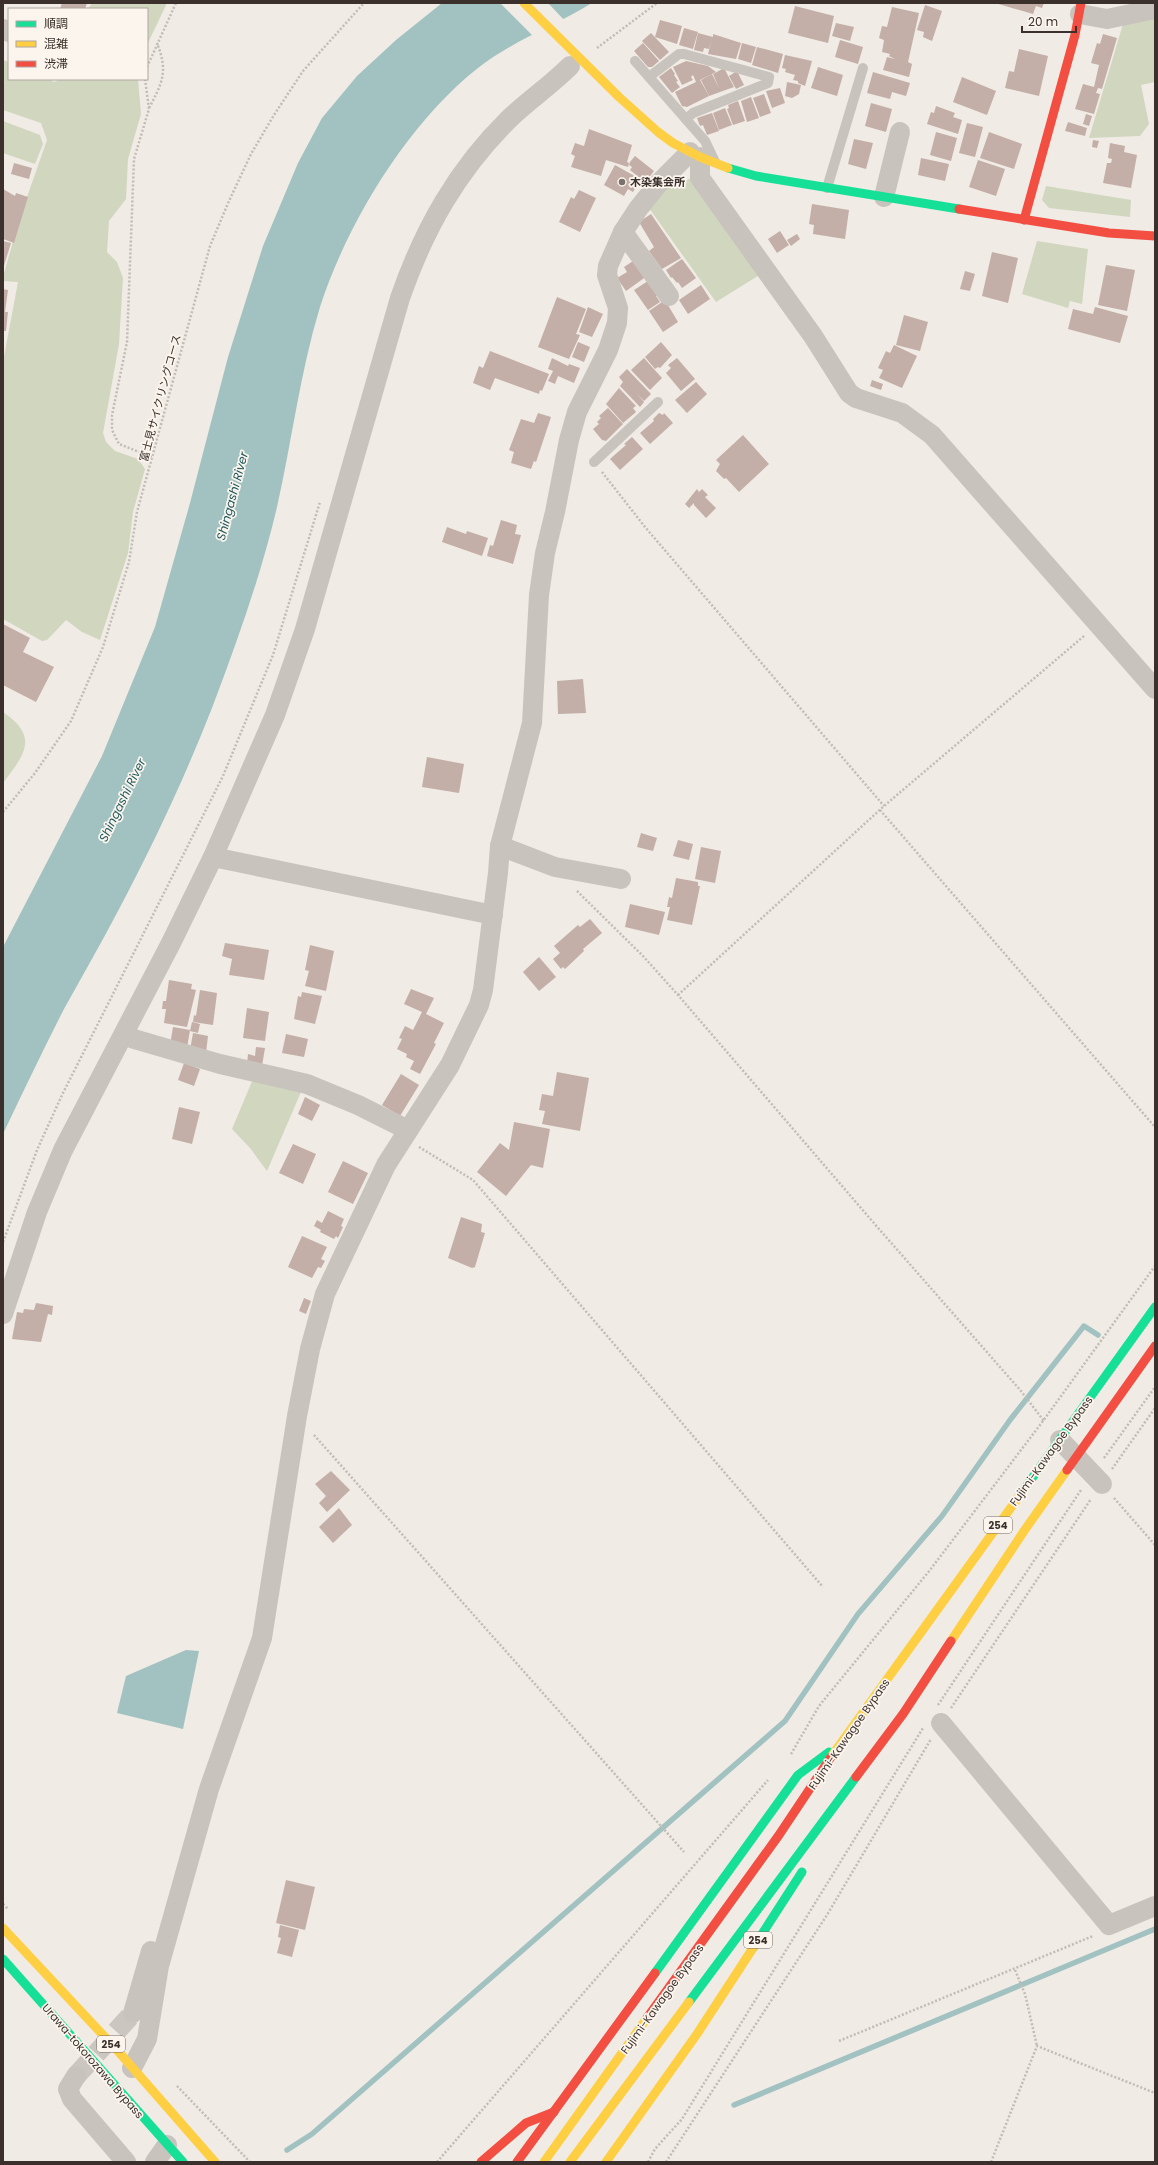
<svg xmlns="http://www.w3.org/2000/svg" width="1158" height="2165" font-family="Poppins,'Noto Sans JP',sans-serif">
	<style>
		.green { fill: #d1d6bf }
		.water { fill: #a1c2c1 }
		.pier { fill: #f0ebe5 }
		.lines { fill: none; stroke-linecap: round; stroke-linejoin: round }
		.stream { stroke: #a1c2c1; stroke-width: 5.5 }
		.building { fill: #c3afa7 }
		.street-tunnel { stroke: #ccc6c0; stroke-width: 20; stroke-dasharray: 20 10; stroke-linecap: butt }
		.path { stroke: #c2bbb6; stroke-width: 2.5; stroke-dasharray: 2 2; stroke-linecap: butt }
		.lane { stroke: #c9c3be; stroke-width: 10 }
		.street { stroke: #c9c3be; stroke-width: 20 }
		.fast { stroke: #16e098; stroke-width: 9 }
		.slow { stroke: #ffcf43; stroke-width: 9 }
		.jam { stroke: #f24e42; stroke-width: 9 }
		.poi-dot { fill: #7a716c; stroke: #fbf5ee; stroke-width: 1.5 }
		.labels { text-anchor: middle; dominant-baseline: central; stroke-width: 3.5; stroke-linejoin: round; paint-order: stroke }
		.shield { fill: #fbf5ee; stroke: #756b66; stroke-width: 1 }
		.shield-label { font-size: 10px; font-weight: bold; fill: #3b302b }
		.poi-label { font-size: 11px; font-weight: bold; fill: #3b302b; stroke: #fbf5ee; text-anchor: start }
		.street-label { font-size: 11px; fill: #3b302b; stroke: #fbf5ee }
		.water-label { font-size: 12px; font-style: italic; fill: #1f5a5e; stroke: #fbf5ee }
	</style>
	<rect width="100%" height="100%" fill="#f0ebe5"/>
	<!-- green -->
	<g class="green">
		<polygon points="92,3 167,3 147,45 147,9 88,9"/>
		<polygon points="1155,17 1155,82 1141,85 1149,124 1140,136 1089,138 1123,24"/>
		<polygon points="3,60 9,62 9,79 49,79 54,82 61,79 138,79 141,114 128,159 126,199 109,221 107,252 117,262 123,278 119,344 103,433 106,442 115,451 138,459 145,469 133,512 128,553 100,640 82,632 66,620 47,640 42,641 3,619 3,362 18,282 3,281 3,277 20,217 47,140 41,123 3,110"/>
		<polygon points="3,121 40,135 43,144 35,164 3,153"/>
		<polygon points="691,178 761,274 716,302 649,208 664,190"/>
		<polygon points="1046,186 1131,200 1130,217 1049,208 1042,200"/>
		<polygon points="1037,241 1088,249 1082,304 1070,301 1068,308 1022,294"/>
		<path d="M 3,712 C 40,737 24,755 3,783 Z"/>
		<polygon points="253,1079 301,1092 267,1171 250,1148 232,1129"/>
	</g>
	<!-- water -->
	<g class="water">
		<path d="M 442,3 L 592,3 C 555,26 512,41 478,68 C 408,123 347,223 320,307 C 300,372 292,441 277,507 C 261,575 237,642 212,708 C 185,777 153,845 118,911 C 101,944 82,976 64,1009 C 43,1050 23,1092 3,1134 L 3,947 L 102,756 L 155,627 L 190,503 L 228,357 L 263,246 L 298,163 L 322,118 L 357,76 L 396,40 Z"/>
		<polygon points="186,1650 199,1651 183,1729 117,1713 126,1676"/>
	</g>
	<!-- pier -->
	<polygon class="pier" points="500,3 548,3 566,22 534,37"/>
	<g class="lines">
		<!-- stream -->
		<g class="stream">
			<polyline points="734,2105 1155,1929"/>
			<polyline points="287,2150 312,2134 785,1721 858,1614 942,1516 1010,1420 1084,1326 1098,1335"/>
		</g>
	</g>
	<!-- building -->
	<g class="building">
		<polygon points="62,3 87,3 85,9 60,9"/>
		<polygon points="995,3 1044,3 1042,8 1036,6 1033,14"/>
		<polygon points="925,5 942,11 932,41 923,37 924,32 917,30"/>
		<polygon points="795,6 834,16 828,43 788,33"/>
		<polygon points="892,7 919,13 908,62 912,64 909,77 883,70 887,57 895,59 889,56 890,54 882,52 884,40 879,38 882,26 887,27"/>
		<polygon points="660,20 682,26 677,44 655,37"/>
		<polygon points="836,23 854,27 850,41 832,36"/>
		<polygon points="684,28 698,32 693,49 679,45"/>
		<polygon points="651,33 669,52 660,60 642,41"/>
		<polygon points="698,33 713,37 713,34 741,43 736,59 708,54 712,38 709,49 704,48 703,52 694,50"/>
		<polygon points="1103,34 1117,38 1102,89 1098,88 1096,93 1100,94 1094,114 1075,109 1083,84 1094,87 1099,65 1091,63 1097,43 1100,44"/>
		<polygon points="840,40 863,47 858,64 835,57"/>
		<polygon points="643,43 659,61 652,67 648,67 634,51"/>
		<polygon points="742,43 756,47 751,63 738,59"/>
		<polygon points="757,47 783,54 778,73 752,65"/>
		<polygon points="1019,49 1048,56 1039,96 1005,88 1009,71 1014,72"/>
		<polygon points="785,55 812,61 805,86 798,83 798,81 793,80 795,75 785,72 786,69 782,68"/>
		<polygon points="686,61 708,66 716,72 700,80 709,96 687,107 682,106 675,92 696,82 693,75 691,77 693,80 682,85 673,67"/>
		<polygon points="818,67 843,75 837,96 811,88"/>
		<polygon points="671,68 675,74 674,75 678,81 676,82 680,87 672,93 659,77"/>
		<polygon points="724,68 734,87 709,96 701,80 712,74 719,88 713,74"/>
		<polygon points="737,71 744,85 736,89 729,76"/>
		<polygon points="873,72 910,83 906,96 892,92 890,99 867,93"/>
		<polygon points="962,77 996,91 987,115 953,102"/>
		<polygon points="787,82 801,85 799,94 792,98 785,96"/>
		<polygon points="780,88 785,103 772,108 766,91"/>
		<polygon points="764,94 771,113 760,117 753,98"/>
		<polygon points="751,97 759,118 747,122 741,101"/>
		<polygon points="738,101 745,121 733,125 727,109 729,108 728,105"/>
		<polygon points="871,103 892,109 886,132 865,126"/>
		<polygon points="936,106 955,113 953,117 962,120 958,134 927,124 931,112 934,113"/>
		<polygon points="725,108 732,125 719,130 713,113"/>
		<polygon points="712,113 719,131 707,135 703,125 700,126 697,118"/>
		<polygon points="1086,114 1092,116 1089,126 1083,124"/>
		<polygon points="1068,122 1087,128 1085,136 1065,131"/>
		<polygon points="967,123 983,127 975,157 959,153"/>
		<polygon points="589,129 632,145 627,162 629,163 628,167 606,160 601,176 571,167 575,156 571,154 575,143 584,146"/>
		<polygon points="936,132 957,138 951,161 930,155"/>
		<polygon points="989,132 1022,144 1014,169 980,158"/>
		<polygon points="854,139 873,143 866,169 848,164"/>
		<polygon points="1093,140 1099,141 1097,148 1092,147"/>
		<polygon points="1110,143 1125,146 1124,152 1137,155 1131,188 1103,183 1107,163 1111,163 1112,159 1108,158"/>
		<polygon points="635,156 654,171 648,179 646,177 641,179 630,170 632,167 629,165 630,162"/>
		<polygon points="921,158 949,164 945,181 918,175"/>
		<polygon points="978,160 1005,169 996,196 969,187"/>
		<polygon points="14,163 32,168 29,179 11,174"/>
		<polygon points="615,165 640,179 633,192 628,189 624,196 604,185"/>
		<polygon points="3,189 15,196 16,193 28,197 14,243 3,239"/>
		<polygon points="579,190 596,198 580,232 559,222 571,197 574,199"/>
		<polygon points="812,204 849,210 845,239 813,234 814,225 809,224"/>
		<polygon points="651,214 681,258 662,269 649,251 654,247 639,222"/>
		<polygon points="780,231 789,245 777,253 768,239"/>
		<polygon points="797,234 800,239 791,246 787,240"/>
		<polygon points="3,241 11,243 3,269"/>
		<polygon points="992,252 1018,258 1008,303 982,296"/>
		<polygon points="636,259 647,276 626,291 617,278 627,272 624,267"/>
		<polygon points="682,259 696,278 682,288 678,282 677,283 672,277 671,278 666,270"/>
		<polygon points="1106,265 1135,270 1127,311 1098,305"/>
		<polygon points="965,271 975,274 970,291 960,289"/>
		<polygon points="648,281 659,294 656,296 660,302 648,310 634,290"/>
		<polygon points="701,285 710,299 688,314 679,300"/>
		<polygon points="3,289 8,290 5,312 8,312 6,331 3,331"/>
		<polygon points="557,297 586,309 576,334 580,335 569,359 538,347"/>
		<polygon points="665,300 678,322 663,332 649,311"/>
		<polygon points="588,307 603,314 592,337 579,332"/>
		<polygon points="1095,307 1128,316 1120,343 1068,329 1073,309 1093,314"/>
		<polygon points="904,315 928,322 920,351 896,345"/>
		<polygon points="578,342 590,347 584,362 572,357"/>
		<polygon points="661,342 672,355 660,368 658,367 655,369 645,357"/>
		<polygon points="894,345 917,356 902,388 879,378 883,370 878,368 886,351 890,353"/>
		<polygon points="490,351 549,374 542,391 540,390 539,394 495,378 490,390 473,383 479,366 483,368"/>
		<polygon points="552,358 568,366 569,364 580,368 574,383 558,376 555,384 548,381 553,371 548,369"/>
		<polygon points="644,358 662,378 650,390 631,370"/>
		<polygon points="677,358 695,379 681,391 666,373 671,368 668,365"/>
		<polygon points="627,369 651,394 644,401 637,394 644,402 640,407 620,386 623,382 619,377"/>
		<polygon points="872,380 883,384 881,390 870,386"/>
		<polygon points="696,382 707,394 687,413 675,400"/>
		<polygon points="619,388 636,406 633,408 636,412 623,423 606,404"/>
		<polygon points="608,408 623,424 606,441 602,440 593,429 599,424 597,422 601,418 599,416"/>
		<polygon points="538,413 551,417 536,462 534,461 531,469 511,463 514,452 509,450 521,419 534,423"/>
		<polygon points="659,413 663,415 664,413 673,423 650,444 640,433 654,421 653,419"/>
		<polygon points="743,435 769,464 739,492 726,478 724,479 716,471 720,464 716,460"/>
		<polygon points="632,437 643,449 620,470 610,459 626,445 624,444"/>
		<polygon points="697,489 699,492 702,489 708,495 705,497 716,508 706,518 694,505 694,503 689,508 685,504"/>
		<polygon points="501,520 517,525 515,534 521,535 513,564 487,556 490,545 493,546"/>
		<polygon points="447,527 466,534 467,531 488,538 482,556 442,542"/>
		<polygon points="3,624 30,638 23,652 54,667 36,702 3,685"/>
		<polygon points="583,679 586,713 558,714 557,681"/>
		<polygon points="427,757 464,764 459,793 422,787"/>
		<polygon points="641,833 657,838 653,851 637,847"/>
		<polygon points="678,840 693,844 689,860 673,856"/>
		<polygon points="701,847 721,851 715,883 695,879"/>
		<polygon points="676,878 698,882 698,886 700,886 692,925 667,920 670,907 667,907 669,897 672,898"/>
		<polygon points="630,904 665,912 659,935 625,927"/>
		<polygon points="590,919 602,933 583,949 584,951 565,969 563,967 561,969 553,959 560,953 554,946 578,925 580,927"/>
		<polygon points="225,943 269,950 264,980 229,975 232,959 222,956"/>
		<polygon points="310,945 334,951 326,991 305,986 309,971 305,970"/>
		<polygon points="539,957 556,977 539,991 523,972"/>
		<polygon points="169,980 192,984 191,989 196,990 187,1027 164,1023 166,1009 162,1009 163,1001 166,1001"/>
		<polygon points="411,989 434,998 426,1014 444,1023 434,1043 436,1044 420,1074 410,1069 414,1061 406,1057 407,1054 397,1049 402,1039 399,1038 405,1026 413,1030 422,1012 404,1004"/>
		<polygon points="200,990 217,993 213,1025 193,1022 194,1015 196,1016"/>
		<polygon points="302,992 322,996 315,1024 294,1019 298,996 301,997"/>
		<polygon points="247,1008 269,1012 265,1041 243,1038"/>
		<polygon points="192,1022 200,1024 198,1033 190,1031"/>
		<polygon points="173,1027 190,1030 187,1048 170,1045"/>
		<polygon points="193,1033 208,1036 206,1053 190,1050"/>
		<polygon points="286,1034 308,1039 304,1057 282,1053"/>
		<polygon points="256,1047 265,1048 262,1066 247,1064 248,1054 255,1056"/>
		<polygon points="184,1063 200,1069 194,1086 178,1080"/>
		<polygon points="557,1072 589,1078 580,1131 542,1124 545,1111 539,1110 542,1094 553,1096"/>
		<polygon points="401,1074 419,1085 400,1116 382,1105"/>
		<polygon points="305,1097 320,1105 312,1121 298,1114"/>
		<polygon points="179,1107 200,1112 192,1144 172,1139"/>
		<polygon points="514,1122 550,1129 543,1168 531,1165 506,1196 477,1172 500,1143 509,1150"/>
		<polygon points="293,1144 316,1154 303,1184 279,1173"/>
		<polygon points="343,1161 368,1173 353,1204 328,1192"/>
		<polygon points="328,1211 344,1219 341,1226 343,1227 338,1238 336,1236 334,1239 320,1232 321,1230 314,1226 317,1220 322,1223"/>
		<polygon points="461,1217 482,1224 481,1232 485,1233 475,1267 472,1268 448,1258"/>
		<polygon points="302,1236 327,1247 321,1259 325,1261 321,1268 318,1267 312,1278 288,1267"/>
		<polygon points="304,1298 311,1301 306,1314 299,1311"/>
		<polygon points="36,1303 53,1306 52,1315 48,1314 41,1342 12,1339 17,1312 23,1313 24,1309 34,1310"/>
		<polygon points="331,1471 350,1490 327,1512 319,1503 326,1496 315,1484"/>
		<polygon points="339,1508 352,1525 333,1543 319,1527"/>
		<polygon points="286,1880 315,1887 305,1930 276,1923"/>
		<polygon points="280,1925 299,1930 292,1957 277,1953 281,1938 278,1937"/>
	</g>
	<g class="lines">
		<!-- street-tunnel -->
		<polyline class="street-tunnel" points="76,2076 133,2013"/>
		<!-- path -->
		<g class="path">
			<polyline points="597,48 657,3"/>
			<polyline points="147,67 176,3"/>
			<polyline points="145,79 149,109 134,159 127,342 112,415 112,430 119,444 152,457"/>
			<path d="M 149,108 C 163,82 168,71 157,43"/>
			<polyline points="602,472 645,527 884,806"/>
			<polyline points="880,810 1155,1127"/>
			<polyline points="3,812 35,773 71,721 103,647 129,562 137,512 210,246 229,201 251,154 274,115 303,71 364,3"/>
			<polyline points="577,891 643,956 678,995 879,1229 1021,1391 1044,1421"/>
			<polyline points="678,995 884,806 1084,636"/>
			<polyline points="419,1147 473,1180 823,1587"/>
			<polyline points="3,1242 37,1150 62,1095 223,776 273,655 320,502"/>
			<polyline points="314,1435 684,1852"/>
			<polyline points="1104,1458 1155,1387"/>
			<polyline points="1112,1469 1155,1408"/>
			<polyline points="1114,1498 1155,1545"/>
			<polyline points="938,1705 1081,1490"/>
			<polyline points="951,1708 1091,1499"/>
			<polyline points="791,1754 819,1706 930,1570 1043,1421 1155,1266"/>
			<polyline points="3,1904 8,1909"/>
			<polyline points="1015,1970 1025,1994 1037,2046"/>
			<polyline points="839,2041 1093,1936"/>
			<polyline points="177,2086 250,2162"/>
			<polyline points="437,2162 768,1780"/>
			<polyline points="648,2162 655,2149 682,2119 923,1728"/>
			<polyline points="666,2162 827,1915 931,1739"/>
			<polyline points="991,2162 1037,2046 1155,2093"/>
		</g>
		<!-- lane -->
		<g class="lane">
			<polyline points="635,61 705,141 715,162"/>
			<polyline points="649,77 679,54 684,54 769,77 768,83 693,113 686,119"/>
			<polyline points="827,188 863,68"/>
			<polyline points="594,462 658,402"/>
		</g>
		<!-- street -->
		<g class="street">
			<polyline points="1080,14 1107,19 1155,9"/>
			<polyline points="3,29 9,32"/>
			<polyline points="700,157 700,178 813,336 849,393 856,398 902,413 932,435 1155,689"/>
			<polyline points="884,197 900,132"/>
			<polyline points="623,232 669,296"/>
			<polyline points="500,846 555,867 621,879"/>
			<polyline points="213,857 493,915"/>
			<polyline points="124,1034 134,1039 220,1064 307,1084 358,1105 408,1130"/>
			<path d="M 3,1314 L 37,1212 L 63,1150 L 171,943 L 213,857 L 275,715 L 305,629 L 400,298 C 424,229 457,170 510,118 C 529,100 551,85 570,66"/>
			<polyline points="1060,1440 1102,1484"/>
			<polyline points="941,1723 1109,1925 1155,1906"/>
			<polyline points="133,2013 151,1951"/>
			<polyline points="132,2068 147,2039 159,1966 209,1789 262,1638 297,1416 310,1349 325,1294 386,1165 450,1065 479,1005 483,990 498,873 500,846 532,723 539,595 545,553 555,512 569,440 577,412 608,350 617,323 618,308 607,275 608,266 623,232 638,209 658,184 690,152"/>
			<polyline points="76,2076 68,2089 72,2099 126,2162"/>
			<polyline points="155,2162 167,2145"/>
		</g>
		<!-- fast -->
		<g class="fast">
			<polyline points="728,168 756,176 959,209"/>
			<polyline points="1020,1495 1155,1307"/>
			<polyline points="753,1948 802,1872"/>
			<polyline points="3,1959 183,2162"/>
			<polyline points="655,1973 798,1775 829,1752"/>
			<polyline points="689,2002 856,1777"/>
		</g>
		<!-- slow -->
		<g class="slow">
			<polyline points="524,3 619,97 658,132 673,143 700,157 728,168"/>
			<polyline points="951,1641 1024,1531 1067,1470"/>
			<polyline points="831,1757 1020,1495"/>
			<polyline points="3,1928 117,2050 215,2162"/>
			<polyline points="544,2162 647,2018"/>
			<polyline points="570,2162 689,2002"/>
			<polyline points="606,2162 697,2034 753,1948"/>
		</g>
		<!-- jam -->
		<g class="jam">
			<polyline points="959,209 1109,233 1155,236"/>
			<polyline points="1024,220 1075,35 1081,3"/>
			<polyline points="1067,1470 1155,1346"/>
			<polyline points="856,1777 903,1714 951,1641"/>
			<polyline points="647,2018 779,1835 831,1757"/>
			<polyline points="481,2162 526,2123 554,2112"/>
			<polyline points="517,2162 655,1973"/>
		</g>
	</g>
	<!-- markers -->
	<circle class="poi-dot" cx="622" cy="182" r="4"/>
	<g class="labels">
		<!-- shield labels -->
		<g class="shield">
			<rect x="984" y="1517" width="28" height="16" rx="3"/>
			<rect x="744" y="1932" width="28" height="16" rx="3"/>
			<rect x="97" y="2036" width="28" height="16" rx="3"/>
		</g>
		<g class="shield-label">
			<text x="998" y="1525">254</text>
			<text x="758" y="1940">254</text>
			<text x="111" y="2044">254</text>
		</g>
		<!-- poi labels -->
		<g class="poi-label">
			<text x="630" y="182">木染集会所</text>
		</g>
		<!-- street labels -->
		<g class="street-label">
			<text transform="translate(160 398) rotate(-75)">富士見サイクリングコース</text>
			<text transform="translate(1051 1451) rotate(-54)">Fujimi-Kawagoe Bypass</text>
			<text transform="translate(849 1734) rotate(-55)">Fujimi-Kawagoe Bypass</text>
			<text transform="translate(662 1999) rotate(-54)">Fujimi-Kawagoe Bypass</text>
			<text transform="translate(93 2061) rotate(49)">Urawa-tokorozawa Bypass</text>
		</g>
		<!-- water labels -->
		<g class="water-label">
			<text transform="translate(232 496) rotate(-75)">Shingashi River</text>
			<text transform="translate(122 800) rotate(-64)">Shingashi River</text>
		</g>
	</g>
	<!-- border -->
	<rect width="1158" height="2165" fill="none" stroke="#3b302b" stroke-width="8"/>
	<!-- legend -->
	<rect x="8" y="8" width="140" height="72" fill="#fbf5ee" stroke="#aea6a0"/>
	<rect x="16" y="21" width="20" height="6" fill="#16e098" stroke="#aea6a0"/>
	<text x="44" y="28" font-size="12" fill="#3b302b">順調</text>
	<rect x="16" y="41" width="20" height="6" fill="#ffcf43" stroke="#aea6a0"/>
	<text x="44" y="48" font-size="12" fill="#3b302b">混雑</text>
	<rect x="16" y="61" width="20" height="6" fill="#f24e42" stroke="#aea6a0"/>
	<text x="44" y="68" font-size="12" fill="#3b302b">渋滞</text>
	<!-- scale -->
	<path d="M1022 26v6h54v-6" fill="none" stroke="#3b302b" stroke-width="2"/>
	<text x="1028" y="26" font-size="12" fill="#3b302b" stroke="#fbf5ee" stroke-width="3" paint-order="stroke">20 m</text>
</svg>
